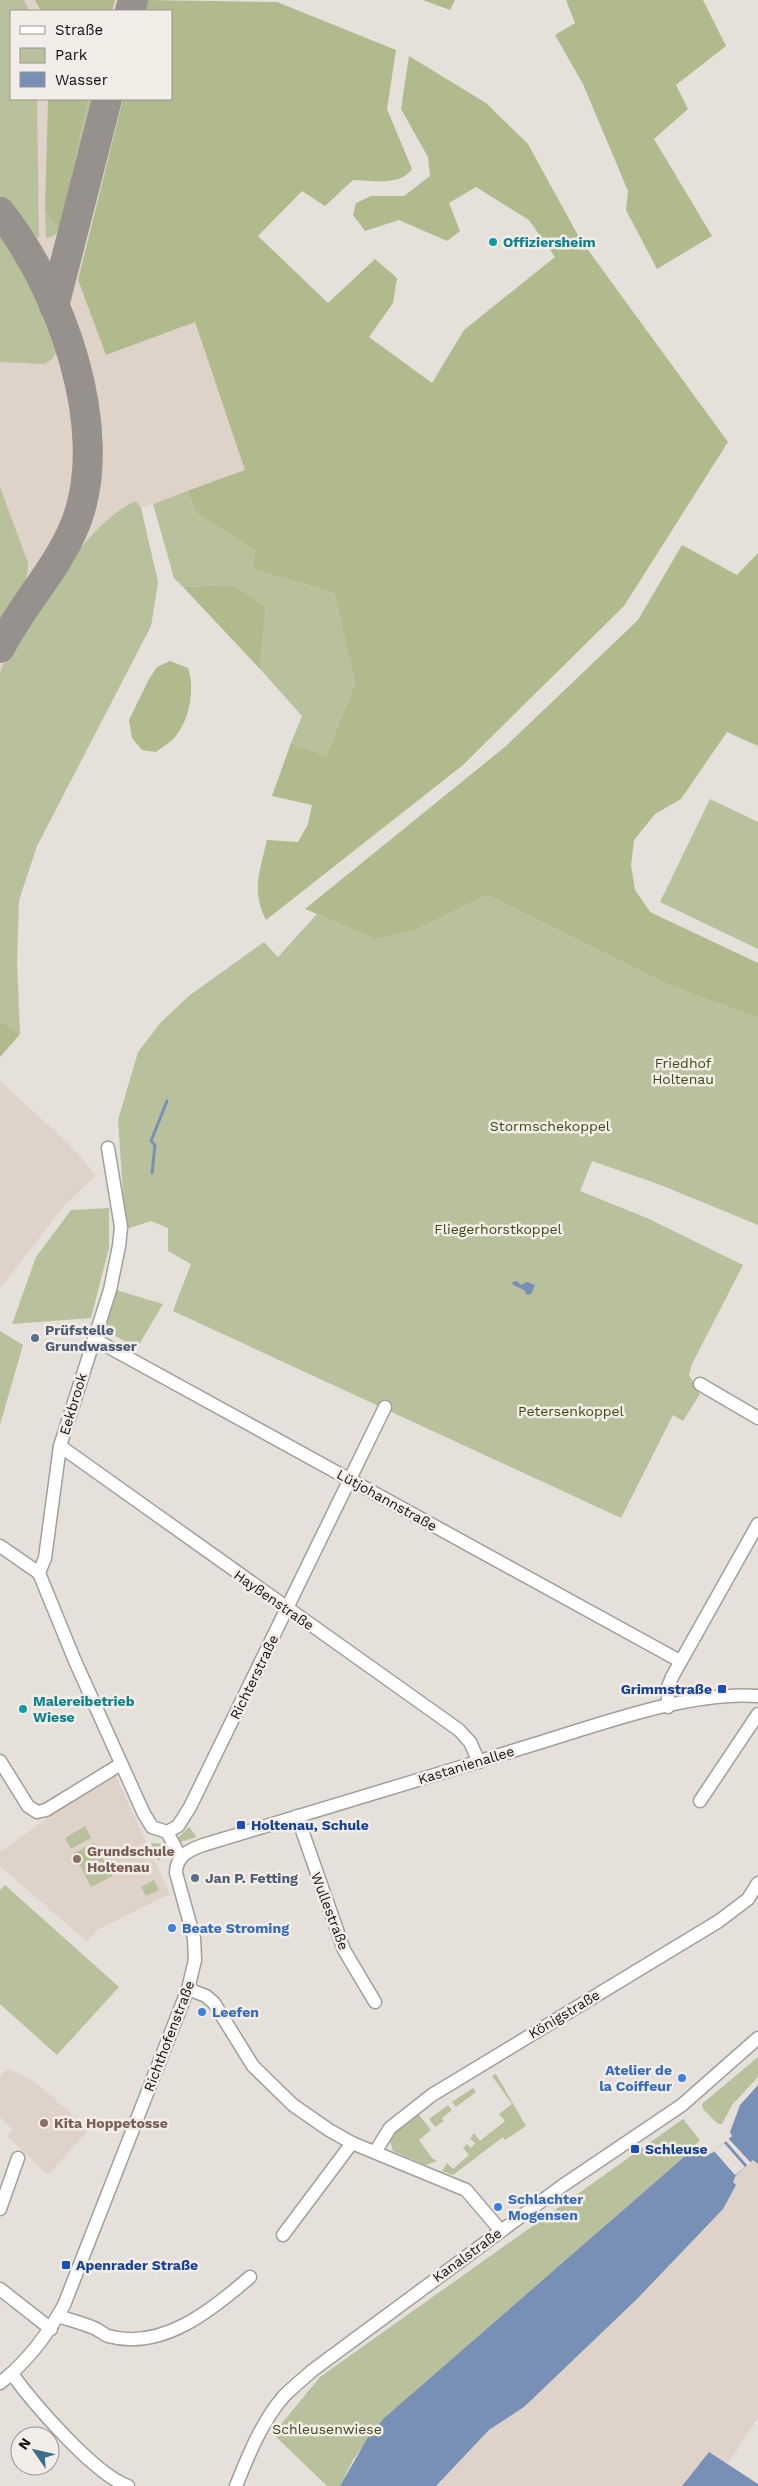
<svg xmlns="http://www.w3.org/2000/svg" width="758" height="2486" font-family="'Work Sans',sans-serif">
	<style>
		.built { fill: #dfd3c9 }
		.green { fill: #b8c19c }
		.forest { fill: #b0ba8d }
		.water { fill: #7890b6 }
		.pier { fill: #e6e0db }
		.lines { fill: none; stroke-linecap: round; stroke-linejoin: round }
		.stream { stroke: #7890b6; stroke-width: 3 }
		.taxiway { stroke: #96918d; stroke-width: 30 }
		.street-casing { stroke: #a39e99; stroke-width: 15 }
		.street { stroke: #fff; stroke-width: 12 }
		.culture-dot { fill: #0f9aa8; stroke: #f3ede8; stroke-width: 2 }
		.service-dot { fill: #5c6f8a; stroke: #f3ede8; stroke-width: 2 }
		.transit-dot { fill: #1a4fb4; stroke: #f3ede8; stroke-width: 2 }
		.education-dot { fill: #8d6e63; stroke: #f3ede8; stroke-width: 2 }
		.shop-dot { fill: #3f7fe0; stroke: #f3ede8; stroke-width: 2 }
		.labels { text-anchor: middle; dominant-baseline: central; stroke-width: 5; stroke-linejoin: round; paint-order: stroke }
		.culture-label { font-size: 14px; font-weight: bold; fill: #0d838f; stroke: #f3ede8; text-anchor: start }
		.park-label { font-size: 14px; fill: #404915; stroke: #f3ede8 }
		.service-label { font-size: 14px; font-weight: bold; fill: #4e5e75; stroke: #f3ede8; text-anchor: start }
		.street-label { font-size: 14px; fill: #13110f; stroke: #f3ede8 }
		.transit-label { font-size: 14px; font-weight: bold; fill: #164399; stroke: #f3ede8; text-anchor: start }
		.education-label { font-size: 14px; font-weight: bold; fill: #785e54; stroke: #f3ede8; text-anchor: start }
		.shop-label { font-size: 14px; font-weight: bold; fill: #366cbe; stroke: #f3ede8; text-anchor: start }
	</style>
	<rect width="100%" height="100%" fill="#e6e0db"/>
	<!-- built -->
	<g class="built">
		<polygon points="0,0 148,0 145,11 11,11 11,99 123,99 78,280 106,355 195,321 246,471 141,508 158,582 151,626 37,846 19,900 17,961 20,1034 0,1057"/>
		<polygon points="0,1081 70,1145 96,1175 63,1207 0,1289"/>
		<polygon points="115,1774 170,1894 97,1930 87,1942 0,1866 0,1852 60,1809"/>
		<polygon points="7,2069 21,2074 35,2082 89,2129 48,2175 7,2136 13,2130 0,2117 0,2077"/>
		<polygon points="754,2159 758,2164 758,2417 728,2464 709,2452 682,2486 436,2486 489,2430 524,2407 733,2182 735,2175"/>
	</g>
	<!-- green -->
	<g class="green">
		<polygon points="0,0 24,0 29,11 11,11 11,99 37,99 39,238 27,232 0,197"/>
		<path d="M 88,99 L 95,99 L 64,222 C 60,231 56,236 46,238 L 45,210 L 49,217 L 62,222 Z"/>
		<polygon points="0,228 22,264 55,339 57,351 51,360 44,364 0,362"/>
		<path d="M 0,487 L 28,563 C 29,586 11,607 0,626 Z"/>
		<polygon points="187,491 197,514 255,550 252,569 334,593 355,683 326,756 291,743 302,716 260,669 266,606 234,585 183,587 174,578 153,504"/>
		<path d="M 136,501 L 141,508 L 158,582 L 151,626 L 37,846 L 19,900 L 17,961 L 20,1034 L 0,1021 L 0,673 C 19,627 90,519 136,501 Z"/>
		<polygon points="710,799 758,822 758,949 660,902"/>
		<polygon points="487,895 671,986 758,1018 758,1225 658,1184 592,1161 580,1191 647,1218 743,1265 692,1364 689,1375 700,1394 683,1421 673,1415 621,1518 173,1311 191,1264 168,1251 168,1228 151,1221 127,1229 125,1223 118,1120 138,1052 161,1022 190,995 264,942 278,957 317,914 375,939 413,931"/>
		<polygon points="109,1208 109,1248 91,1318 12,1324 36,1257 71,1210"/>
		<polygon points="116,1290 163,1304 137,1348 103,1329"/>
		<polygon points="0,1331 23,1345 0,1425"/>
		<polygon points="85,1826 91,1838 71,1849 65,1838"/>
		<polygon points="189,1827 197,1837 180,1842 178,1838"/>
		<polygon points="94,1843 113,1876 91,1887 74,1853"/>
		<polygon points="151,1843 165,1844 164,1856 158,1861"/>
		<polygon points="154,1880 159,1890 146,1896 141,1887"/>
		<polygon points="5,1885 119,1987 57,2055 0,2004 0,1890"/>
		<polygon points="758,2057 758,2077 732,2105 722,2124 718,2124 703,2109 702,2104"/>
		<polygon points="496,2074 526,2126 505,2140 503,2137 453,2175 442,2171 447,2163 453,2169 469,2155 463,2148 467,2144 471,2148 475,2143 470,2139 474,2133 480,2141 505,2121 499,2114 512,2104 492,2076"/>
		<polygon points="473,2088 476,2092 456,2107 452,2102"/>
		<polygon points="448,2105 452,2110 442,2118 444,2121 435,2127 429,2119"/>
		<polygon points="416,2111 431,2130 419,2140 432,2158 437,2161 426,2165 393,2151 389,2138"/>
		<polygon points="683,2119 700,2140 684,2157 384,2418 353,2460 340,2486 327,2486 273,2434 320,2377"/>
	</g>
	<!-- forest -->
	<g class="forest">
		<polygon points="35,0 115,0 112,11 41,11"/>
		<path d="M 148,0 L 277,2 L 396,50 L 387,109 L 412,169 C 399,187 373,180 353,180 L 325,206 L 302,191 L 258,236 L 328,303 L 375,259 L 397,278 L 393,303 L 369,337 L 432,383 L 464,330 L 555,257 L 529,220 L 476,187 L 449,203 L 460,231 L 447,241 L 399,220 L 365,231 L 353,215 L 356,203 L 371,196 L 404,196 L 430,176 L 428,157 L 401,109 L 409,56 L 486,103 L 528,144 L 580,239 L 728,442 L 624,606 L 463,765 L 266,920 C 251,890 260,871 267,840 L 298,842 L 308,824 L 312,805 L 272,796 L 291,743 L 326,756 L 355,683 L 334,593 L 252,569 L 255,550 L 197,514 L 187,491 L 245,470 L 195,322 L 106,355 L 78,280 L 123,99 L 171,99 L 171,11 L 145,11 Z"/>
		<polygon points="423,0 455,0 450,10"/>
		<polygon points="566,0 703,0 726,46 676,85 688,109 654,139 712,236 657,269 626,210 628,191 583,84 555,35 575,23"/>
		<polygon points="48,99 88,99 62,222 58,225 52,221 45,210"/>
		<polygon points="682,545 737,575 758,553 758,746 727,732 681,799 655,814 634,840 631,865 635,890 650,912 758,963 758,1018 671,986 487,895 413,931 375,939 305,909 506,746 638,620"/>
		<polygon points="234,585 266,606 260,669 183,587"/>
		<path d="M 170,661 L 188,668 C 195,690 190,719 175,737 C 170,743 162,747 156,752 L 142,750 L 132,738 L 129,720 L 149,679 L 157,667 Z"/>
		<polygon points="0,1021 20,1034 0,1057"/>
	</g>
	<!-- water -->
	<g class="water">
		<polygon points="517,1281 521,1285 527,1282 535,1285 531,1294 527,1295 524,1290 513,1285 512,1282"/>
		<polygon points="758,2085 758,2164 753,2160 736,2175 733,2182 736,2185 723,2209 637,2299 524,2407 489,2430 436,2486 340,2486 367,2439 384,2418 684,2157 704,2150 707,2154 712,2153 732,2136 730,2132 740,2105"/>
		<polygon points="709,2452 758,2484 758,2486 682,2486"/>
	</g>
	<!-- pier -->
	<g class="pier">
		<polygon points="728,2138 751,2163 748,2166 725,2140"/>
		<polygon points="724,2143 745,2167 735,2175 714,2151"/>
	</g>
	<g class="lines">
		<!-- stream -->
		<polyline class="stream" points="152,1173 155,1145 151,1141 167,1101"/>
		<!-- taxiway -->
		<g class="taxiway">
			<polyline points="130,11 133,0"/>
			<path d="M 0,212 C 60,287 113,431 75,525 C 57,569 22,605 0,648"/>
			<polyline points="54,306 107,99"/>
		</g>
		<!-- street casing -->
		<g class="street-casing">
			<g id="street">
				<polyline points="94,1339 680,1661"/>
				<polyline points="700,1384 758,1418"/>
				<polyline points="60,1446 459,1730 470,1742 479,1762"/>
				<polyline points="0,1546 39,1573"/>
				<polyline points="39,1573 45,1558 60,1446 110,1290 119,1246 121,1227 108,1148"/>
				<polyline points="39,1573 75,1661 144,1814 152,1827 167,1832"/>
				<polyline points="668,1707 668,1687 672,1677 758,1524"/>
				<polyline points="0,1761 28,1806 37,1812 46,1810 121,1764"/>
				<polyline points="700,1801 758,1714"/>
				<polyline points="297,1816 344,1950 375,2002"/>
				<polyline points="167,1832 178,1826 190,1807 385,1407"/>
				<polyline points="167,1832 181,1858"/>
				<polyline points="188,1989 206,1996 214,2003 253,2066 293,2105 329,2130 352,2143 466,2190 501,2231"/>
				<polyline points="375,2152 390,2128 432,2095 719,1921 748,1899 758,1883"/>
				<polyline points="0,2209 18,2158"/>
				<polyline points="283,2235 352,2143"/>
				<polyline points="0,2289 51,2329"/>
				<path d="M 58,2316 C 70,2320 82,2323 94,2328 C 99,2330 103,2334 108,2336 C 162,2351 212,2310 250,2277"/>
				<path d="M 12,2374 C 33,2403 95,2475 128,2486"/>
				<path d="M 0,2383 C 28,2361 47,2336 64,2305 L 188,1989 L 195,1960 L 194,1938 L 176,1873 C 176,1856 189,1850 203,1845 C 310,1813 416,1781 522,1748 C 590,1728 688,1690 758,1696"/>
				<path d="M 236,2486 C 248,2456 262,2421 284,2396 C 293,2387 304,2378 313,2370 L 562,2186 L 682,2105 L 758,2038"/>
			</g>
		</g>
		<!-- street -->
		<use href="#street" class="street"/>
	</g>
	<!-- markers -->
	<g class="culture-dot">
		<circle cx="493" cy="242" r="5"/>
		<circle cx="23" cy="1709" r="5"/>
	</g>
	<g class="service-dot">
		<circle cx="35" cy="1338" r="5"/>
		<circle cx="195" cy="1878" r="5"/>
	</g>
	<g class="transit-dot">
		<rect x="717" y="1684" width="10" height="10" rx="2.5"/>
		<rect x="236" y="1820" width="10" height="10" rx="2.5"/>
		<rect x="630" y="2144" width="10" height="10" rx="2.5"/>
		<rect x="61" y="2260" width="10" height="10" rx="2.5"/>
	</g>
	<g class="education-dot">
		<circle cx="77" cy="1859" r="5"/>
		<circle cx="44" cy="2123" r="5"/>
	</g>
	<g class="shop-dot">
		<circle cx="172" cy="1928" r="5"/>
		<circle cx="202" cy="2012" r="5"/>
		<circle cx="682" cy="2078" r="5"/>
		<circle cx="498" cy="2207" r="5"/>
	</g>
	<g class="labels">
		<!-- culture labels -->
		<g class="culture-label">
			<text x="503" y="242">Offiziersheim</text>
			<text x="33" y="1701">Malereibetrieb<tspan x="33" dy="16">Wiese</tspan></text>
		</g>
		<!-- park labels -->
		<g class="park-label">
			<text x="683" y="1063">Friedhof<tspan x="683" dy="16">Holtenau</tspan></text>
			<text x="550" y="1126">Stormschekoppel</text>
			<text x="498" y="1229">Fliegerhorstkoppel</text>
			<text x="571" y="1411">Petersenkoppel</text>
			<text x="327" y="2429">Schleusenwiese</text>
		</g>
		<!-- service labels -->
		<g class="service-label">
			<text x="45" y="1330">Prüfstelle<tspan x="45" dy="16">Grundwasser</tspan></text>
			<text x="205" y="1878">Jan P. Fetting</text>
		</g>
		<!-- street labels -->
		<g class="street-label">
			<text transform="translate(73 1404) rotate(-73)">Eekbrook</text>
			<text transform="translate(387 1500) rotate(29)">Lütjohannstraße</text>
			<text transform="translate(274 1600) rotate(35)">Hayßenstraße</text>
			<text transform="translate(254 1677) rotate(-64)">Richterstraße</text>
			<text transform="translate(466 1765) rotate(-17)">Kastanienallee</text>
			<text transform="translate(330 1911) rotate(69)">Wullestraße</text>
			<text transform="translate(564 2014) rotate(-31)">Königstraße</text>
			<text transform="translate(169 2036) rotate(-69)">Richthofenstraße</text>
			<text transform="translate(467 2255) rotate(-36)">Kanalstraße</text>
		</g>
		<!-- transit labels -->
		<g class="transit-label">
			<text x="712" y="1689" text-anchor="end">Grimmstraße</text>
			<text x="251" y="1825">Holtenau, Schule</text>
			<text x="645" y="2149">Schleuse</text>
			<text x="76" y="2265">Apenrader Straße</text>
		</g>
		<!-- education labels -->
		<g class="education-label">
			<text x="87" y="1851">Grundschule<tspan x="87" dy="16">Holtenau</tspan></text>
			<text x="54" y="2123">Kita Hoppetosse</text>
		</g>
		<!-- shop labels -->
		<g class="shop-label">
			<text x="182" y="1928">Beate Stroming</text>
			<text x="212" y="2012">Leefen</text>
			<text x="672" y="2070" text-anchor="end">Atelier de<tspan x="672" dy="16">la Coiffeur</tspan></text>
			<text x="508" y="2199">Schlachter<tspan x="508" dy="16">Mogensen</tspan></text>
		</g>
	</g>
	<!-- legend -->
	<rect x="10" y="10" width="162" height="90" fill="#f3ede8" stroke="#999591"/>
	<rect x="20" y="26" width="25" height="8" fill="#ffffff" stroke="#999591"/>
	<text x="55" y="35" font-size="15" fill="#13110f">Straße</text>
	<rect x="20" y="48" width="25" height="15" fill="#b8c19c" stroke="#999591"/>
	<text x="55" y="60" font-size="15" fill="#13110f">Park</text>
	<rect x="20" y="72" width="25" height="15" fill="#7890b6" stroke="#999591"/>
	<text x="55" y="85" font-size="15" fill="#13110f">Wasser</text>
	<!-- north arrow -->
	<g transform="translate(35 2451) rotate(304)"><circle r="24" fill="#f3ede8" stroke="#999591"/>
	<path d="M0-4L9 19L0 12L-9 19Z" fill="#396e8a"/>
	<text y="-8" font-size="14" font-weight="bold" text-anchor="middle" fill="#13110f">N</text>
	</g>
</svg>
